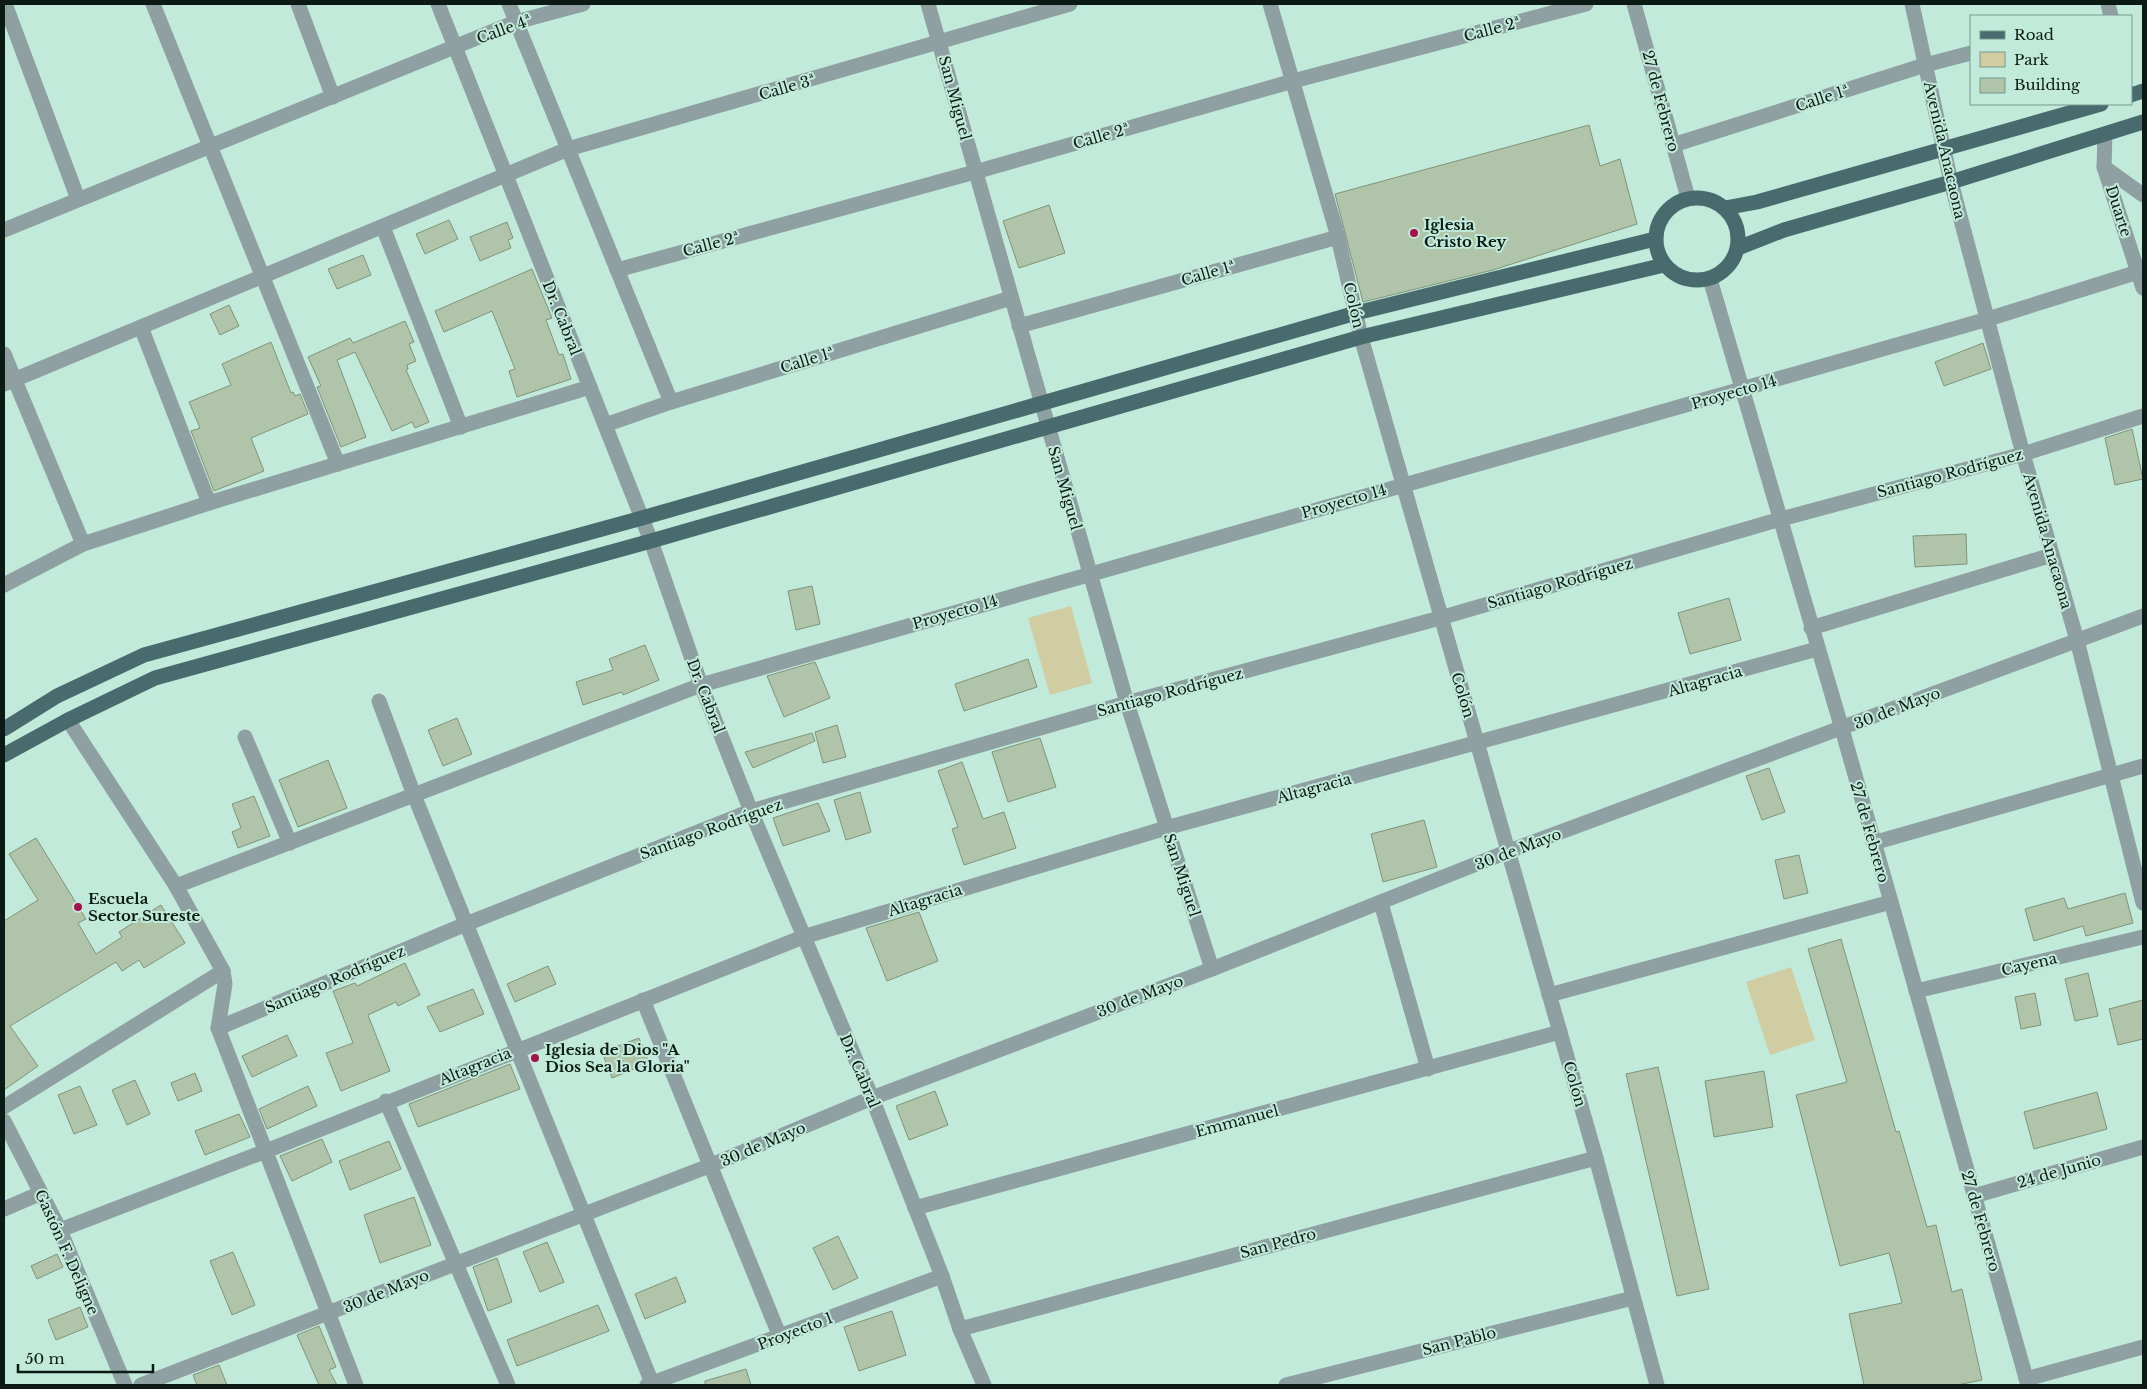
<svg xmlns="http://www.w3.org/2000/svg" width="2147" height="1389" font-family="'Libre Baskerville',serif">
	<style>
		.green { fill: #cfcda1 }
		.building { fill: #afc4a8; stroke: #7f9479 }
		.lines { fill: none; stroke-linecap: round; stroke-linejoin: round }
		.minor { stroke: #8ea0a1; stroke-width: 15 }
		.major { stroke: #496b6e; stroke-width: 15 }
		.poi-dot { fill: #a5114b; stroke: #c2eadb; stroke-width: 2 }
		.labels { text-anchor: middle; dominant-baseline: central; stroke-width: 4; stroke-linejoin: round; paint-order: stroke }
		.street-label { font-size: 15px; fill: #0b1a15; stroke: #c2eadb }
		.poi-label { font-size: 15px; font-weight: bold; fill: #0b1a15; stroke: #c2eadb; text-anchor: start }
	</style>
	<rect width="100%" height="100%" fill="#c2eadb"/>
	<!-- green -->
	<g class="green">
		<polygon points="1071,606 1092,683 1050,695 1028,618"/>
		<polygon points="1791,967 1815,1040 1770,1055 1746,982"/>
	</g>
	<!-- building -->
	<g class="building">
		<polygon points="1589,125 1600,166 1620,159 1637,224 1493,270 1363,302 1335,194"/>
		<polygon points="1049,205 1065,253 1019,268 1003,221"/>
		<polygon points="449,220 458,239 425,254 416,234"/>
		<polygon points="507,222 513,238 508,240 511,248 480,261 470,237"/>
		<polygon points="363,255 371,275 337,289 328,269"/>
		<polygon points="532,269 552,318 546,320 559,355 563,354 571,379 517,397 509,371 515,369 492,311 444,332 435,311"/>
		<polygon points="229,305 239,326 220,335 210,314"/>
		<polygon points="405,321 414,342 409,344 416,361 407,365 408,369 406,370 429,422 415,428 412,422 392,431 355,352 337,360 366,437 341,447 317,387 321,386 308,357 350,338 353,343"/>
		<polygon points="271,342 291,393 293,392 295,396 300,394 308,414 251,438 264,471 214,491 191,431 200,428 189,402 231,385 222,364"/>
		<polygon points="1983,343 1991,369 1944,386 1935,362"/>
		<polygon points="2132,429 2143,479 2115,485 2105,438"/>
		<polygon points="1966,534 1967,564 1915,567 1913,536"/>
		<polygon points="812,586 820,624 796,630 788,591"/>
		<polygon points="1729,598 1741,640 1690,654 1678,613"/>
		<polygon points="645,645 659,680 623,695 622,692 583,705 576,682 613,670 609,659"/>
		<polygon points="1028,659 1037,687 964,711 955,684"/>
		<polygon points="815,662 830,698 784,717 767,676"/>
		<polygon points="457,718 472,754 443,766 428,730"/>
		<polygon points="837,725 846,757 823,763 815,732"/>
		<polygon points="812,733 815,741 753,768 745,752"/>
		<polygon points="1040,738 1056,787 1008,802 992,752"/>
		<polygon points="328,760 347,808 298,827 279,780"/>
		<polygon points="962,762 983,819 1004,812 1016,848 964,865 952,829 958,827 938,771"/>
		<polygon points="1769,768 1785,812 1762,820 1746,776"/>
		<polygon points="860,792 871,832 846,840 834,800"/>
		<polygon points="254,796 270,836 238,848 232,832 241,828 232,804"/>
		<polygon points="818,803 830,831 783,846 773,818"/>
		<polygon points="1424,820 1437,867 1383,882 1371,834"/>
		<polygon points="36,838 86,919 78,923 96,954 122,937 119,932 161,905 185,943 144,968 139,960 122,971 116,962 10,1026 38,1066 4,1090 4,921 38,900 9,854"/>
		<polygon points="1799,855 1808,893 1784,899 1775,860"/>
		<polygon points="2125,893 2133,923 2086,936 2083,926 2034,941 2025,909 2064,898 2068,909"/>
		<polygon points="919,912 938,961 887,981 866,928"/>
		<polygon points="1841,939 1896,1132 1899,1131 1927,1227 1936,1225 1952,1292 1962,1289 1982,1380 1957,1385 1864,1385 1849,1314 1902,1303 1893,1267 1889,1253 1840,1266 1796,1095 1847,1082 1808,949"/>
		<polygon points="405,963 420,995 398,1006 396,1002 368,1015 390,1071 341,1091 326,1053 353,1043 333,991 355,983 357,986"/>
		<polygon points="548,966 556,984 515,1002 507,984"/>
		<polygon points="2088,973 2098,1016 2075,1021 2065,979"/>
		<polygon points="473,989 484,1014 440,1032 427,1007"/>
		<polygon points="2035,993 2041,1025 2021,1029 2015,997"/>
		<polygon points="2143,1000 2143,1039 2118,1045 2109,1009"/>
		<polygon points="287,1035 297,1056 252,1077 242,1056"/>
		<polygon points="639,1038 649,1063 612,1078 602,1052"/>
		<polygon points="510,1064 520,1089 418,1127 409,1104"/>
		<polygon points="1658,1067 1709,1289 1677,1296 1626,1074"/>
		<polygon points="1764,1071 1773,1127 1714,1137 1705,1081"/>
		<polygon points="195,1073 202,1091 178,1101 171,1083"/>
		<polygon points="135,1080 150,1114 127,1125 112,1090"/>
		<polygon points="80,1086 97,1125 74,1134 58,1095"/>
		<polygon points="308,1086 317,1106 267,1129 259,1109"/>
		<polygon points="935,1091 948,1125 909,1140 896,1106"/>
		<polygon points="2097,1092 2107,1129 2034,1149 2024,1112"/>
		<polygon points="239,1114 250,1137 205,1155 195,1131"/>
		<polygon points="322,1139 332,1162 292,1181 280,1156"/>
		<polygon points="389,1141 401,1169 350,1190 339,1161"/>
		<polygon points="414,1197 431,1245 380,1263 364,1215"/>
		<polygon points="838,1236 858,1278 833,1290 813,1248"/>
		<polygon points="547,1242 564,1282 540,1292 523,1252"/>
		<polygon points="233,1252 255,1305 232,1315 210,1261"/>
		<polygon points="57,1254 63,1267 37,1279 31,1266"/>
		<polygon points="497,1258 512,1302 488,1311 473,1267"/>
		<polygon points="676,1277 686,1302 645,1319 635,1294"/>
		<polygon points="598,1305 609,1331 517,1366 507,1340"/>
		<polygon points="80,1307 88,1327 56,1340 48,1320"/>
		<polygon points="892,1311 906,1355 859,1371 844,1327"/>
		<polygon points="319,1326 336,1367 329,1370 337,1385 319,1385 297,1335"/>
		<polygon points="219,1365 227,1385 197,1385 193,1375"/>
		<polygon points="746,1369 751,1385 705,1385 705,1381"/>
	</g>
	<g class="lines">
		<!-- minor -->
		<g class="minor">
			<polyline points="5,4 78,199"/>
			<polyline points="153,4 338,464"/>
			<polyline points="298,4 333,97"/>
			<polyline points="438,4 651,541 701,685 751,811 872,1098 942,1276 960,1329 984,1385"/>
			<polyline points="509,4 671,402"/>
			<polyline points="928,4 1127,703 1212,969"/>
			<polyline points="1270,4 1338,237 1361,337 1596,1158 1657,1385"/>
			<polyline points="1634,4 1688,198"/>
			<polyline points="1912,4 1951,182 2023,454 2077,640 2143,903"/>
			<polyline points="2108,4 2111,16"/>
			<polyline points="2105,134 2104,167 2143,288"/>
			<polyline points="1673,145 1925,65 1971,53"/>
			<polyline points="2104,167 2143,195"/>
			<polyline points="383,227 461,427"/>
			<polyline points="4,230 516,22 583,4"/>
			<polyline points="617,270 975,172 1293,81 1586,4"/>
			<polyline points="1710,279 1842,729 2028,1385"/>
			<polyline points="1019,326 1338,237"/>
			<polyline points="141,327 209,503"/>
			<polyline points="4,354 83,544"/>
			<polyline points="4,384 568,149 1070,4"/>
			<polyline points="605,425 671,402 1011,298"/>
			<polyline points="4,585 83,544 209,503 590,387"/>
			<polyline points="1811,628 2052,555"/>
			<polyline points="379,701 414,795 652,1383"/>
			<polyline points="68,720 176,886 223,971 225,984 218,1028 356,1385"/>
			<polyline points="245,737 290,843"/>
			<polyline points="1873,843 2143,766"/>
			<polyline points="176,886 701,685 1988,319 2138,272"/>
			<polyline points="1381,903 1428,1069"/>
			<polyline points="1916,991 2143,937"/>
			<polyline points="1549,995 1891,902"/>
			<polyline points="643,1000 780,1337"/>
			<polyline points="218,1028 466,924 751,811 1127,703 1440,618 1781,519 2023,454 2143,416"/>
			<polyline points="386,1101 508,1385"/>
			<polyline points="4,1107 223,971"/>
			<polyline points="4,1121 60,1230 125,1385"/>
			<polyline points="1974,1196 2143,1147"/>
			<polyline points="915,1208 1560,1032"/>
			<polyline points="4,1209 41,1193"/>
			<polyline points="60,1230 266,1151 803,937 1166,828 1817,649"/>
			<polyline points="960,1329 1596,1158"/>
			<polyline points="2026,1379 2143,1347"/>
			<polyline points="141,1385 709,1166 872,1098 1212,969 1509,851 2143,616"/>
			<polyline points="647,1385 942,1276"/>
			<polyline points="1286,1385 1633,1298"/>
		</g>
		<!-- major -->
		<g class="major">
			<polyline points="2131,95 2143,91"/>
			<circle cx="1697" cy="239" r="41"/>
			<polyline points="1725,208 1757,202 2101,104"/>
			<polyline points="1738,248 1784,230 1951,182 2143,122"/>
			<polyline points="4,729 57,696 144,655 642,518 1356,313 1655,239"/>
			<polyline points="4,755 68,720 155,678 651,541 1361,337 1664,265"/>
		</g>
	</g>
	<!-- markers -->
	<g class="poi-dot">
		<circle cx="1414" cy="233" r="5"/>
		<circle cx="78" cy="907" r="5"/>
		<circle cx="535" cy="1058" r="5"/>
	</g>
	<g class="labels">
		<!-- street labels -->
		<g class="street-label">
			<text transform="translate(504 29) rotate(-20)">Calle 4ª</text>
			<text transform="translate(1492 29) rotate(-15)">Calle 2ª</text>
			<text transform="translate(787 87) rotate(-16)">Calle 3ª</text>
			<text transform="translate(955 98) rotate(75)">San Miguel</text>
			<text transform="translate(1822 98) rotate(-18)">Calle 1ª</text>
			<text transform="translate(1661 101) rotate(75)">27 de Febrero</text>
			<text transform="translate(1101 136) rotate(-16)">Calle 2ª</text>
			<text transform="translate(1945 150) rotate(77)">Avenida Anacaona</text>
			<text transform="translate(2119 211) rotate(72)">Duarte</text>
			<text transform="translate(711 244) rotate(-15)">Calle 2ª</text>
			<text transform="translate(1208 273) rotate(-16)">Calle 1ª</text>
			<text transform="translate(1354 305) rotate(77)">Colón</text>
			<text transform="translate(562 318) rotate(68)">Dr. Cabral</text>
			<text transform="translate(807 360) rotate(-17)">Calle 1ª</text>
			<text transform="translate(1734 392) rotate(-16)">Proyecto 14</text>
			<text transform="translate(1950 473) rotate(-15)">Santiago Rodríguez</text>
			<text transform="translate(1065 488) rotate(74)">San Miguel</text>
			<text transform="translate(1344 501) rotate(-16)">Proyecto 14</text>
			<text transform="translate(2048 541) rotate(74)">Avenida Anacaona</text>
			<text transform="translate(1560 583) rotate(-16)">Santiago Rodríguez</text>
			<text transform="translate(955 612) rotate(-16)">Proyecto 14</text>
			<text transform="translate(1705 681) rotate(-16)">Altagracia</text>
			<text transform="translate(1170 692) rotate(-15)">Santiago Rodríguez</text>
			<text transform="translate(1463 695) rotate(73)">Colón</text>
			<text transform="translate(706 696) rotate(69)">Dr. Cabral</text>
			<text transform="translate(1897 708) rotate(-21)">30 de Mayo</text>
			<text transform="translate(1314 788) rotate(-15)">Altagracia</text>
			<text transform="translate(711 829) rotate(-20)">Santiago Rodríguez</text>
			<text transform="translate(1870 832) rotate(74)">27 de Febrero</text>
			<text transform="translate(1518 849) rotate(-21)">30 de Mayo</text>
			<text transform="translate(1182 875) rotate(72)">San Miguel</text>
			<text transform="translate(925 900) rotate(-17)">Altagracia</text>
			<text transform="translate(2029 964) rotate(-13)">Cayena</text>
			<text transform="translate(335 979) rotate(-23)">Santiago Rodríguez</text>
			<text transform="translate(1140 996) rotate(-21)">30 de Mayo</text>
			<text transform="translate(475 1066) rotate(-22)">Altagracia</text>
			<text transform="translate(860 1071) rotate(67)">Dr. Cabral</text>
			<text transform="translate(1575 1084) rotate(74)">Colón</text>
			<text transform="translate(1237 1121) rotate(-15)">Emmanuel</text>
			<text transform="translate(763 1144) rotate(-23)">30 de Mayo</text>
			<text transform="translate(2059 1171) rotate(-16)">24 de Junio</text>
			<text transform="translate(1981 1221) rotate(74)">27 de Febrero</text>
			<text transform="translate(1278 1243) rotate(-15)">San Pedro</text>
			<text transform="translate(67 1252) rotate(66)">Gastón F. Deligne</text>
			<text transform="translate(386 1291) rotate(-22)">30 de Mayo</text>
			<text transform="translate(795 1331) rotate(-21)">Proyecto 1</text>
			<text transform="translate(1459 1341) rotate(-14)">San Pablo</text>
		</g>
		<!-- poi labels -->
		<g class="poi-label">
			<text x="1424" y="224">Iglesia<tspan x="1424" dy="17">Cristo Rey</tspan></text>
			<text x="88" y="898">Escuela<tspan x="88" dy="17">Sector Sureste</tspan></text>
			<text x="545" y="1049">Iglesia de Dios "A<tspan x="545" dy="17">Dios Sea la Gloria"</tspan></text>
		</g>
	</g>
	<!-- border -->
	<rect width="2147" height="1389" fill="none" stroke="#0b1a15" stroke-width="10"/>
	<!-- legend -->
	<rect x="1970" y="15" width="162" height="90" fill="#c2eadb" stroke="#79978c"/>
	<rect x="1980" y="31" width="25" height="8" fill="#496b6e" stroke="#79978c"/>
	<text x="2014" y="40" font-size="15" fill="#0b1a15">Road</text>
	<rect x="1980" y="52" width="25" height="15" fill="#cfcda1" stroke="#79978c"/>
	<text x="2014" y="65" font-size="15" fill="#0b1a15">Park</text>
	<rect x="1980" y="78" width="25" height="15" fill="#afc4a8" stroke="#79978c"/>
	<text x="2014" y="90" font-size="15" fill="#0b1a15">Building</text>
	<!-- scale -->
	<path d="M18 1364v8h135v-8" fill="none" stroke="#0b1a15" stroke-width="2.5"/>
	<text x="25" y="1364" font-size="15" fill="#0b1a15" stroke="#c2eadb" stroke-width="4" paint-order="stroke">50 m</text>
</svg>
